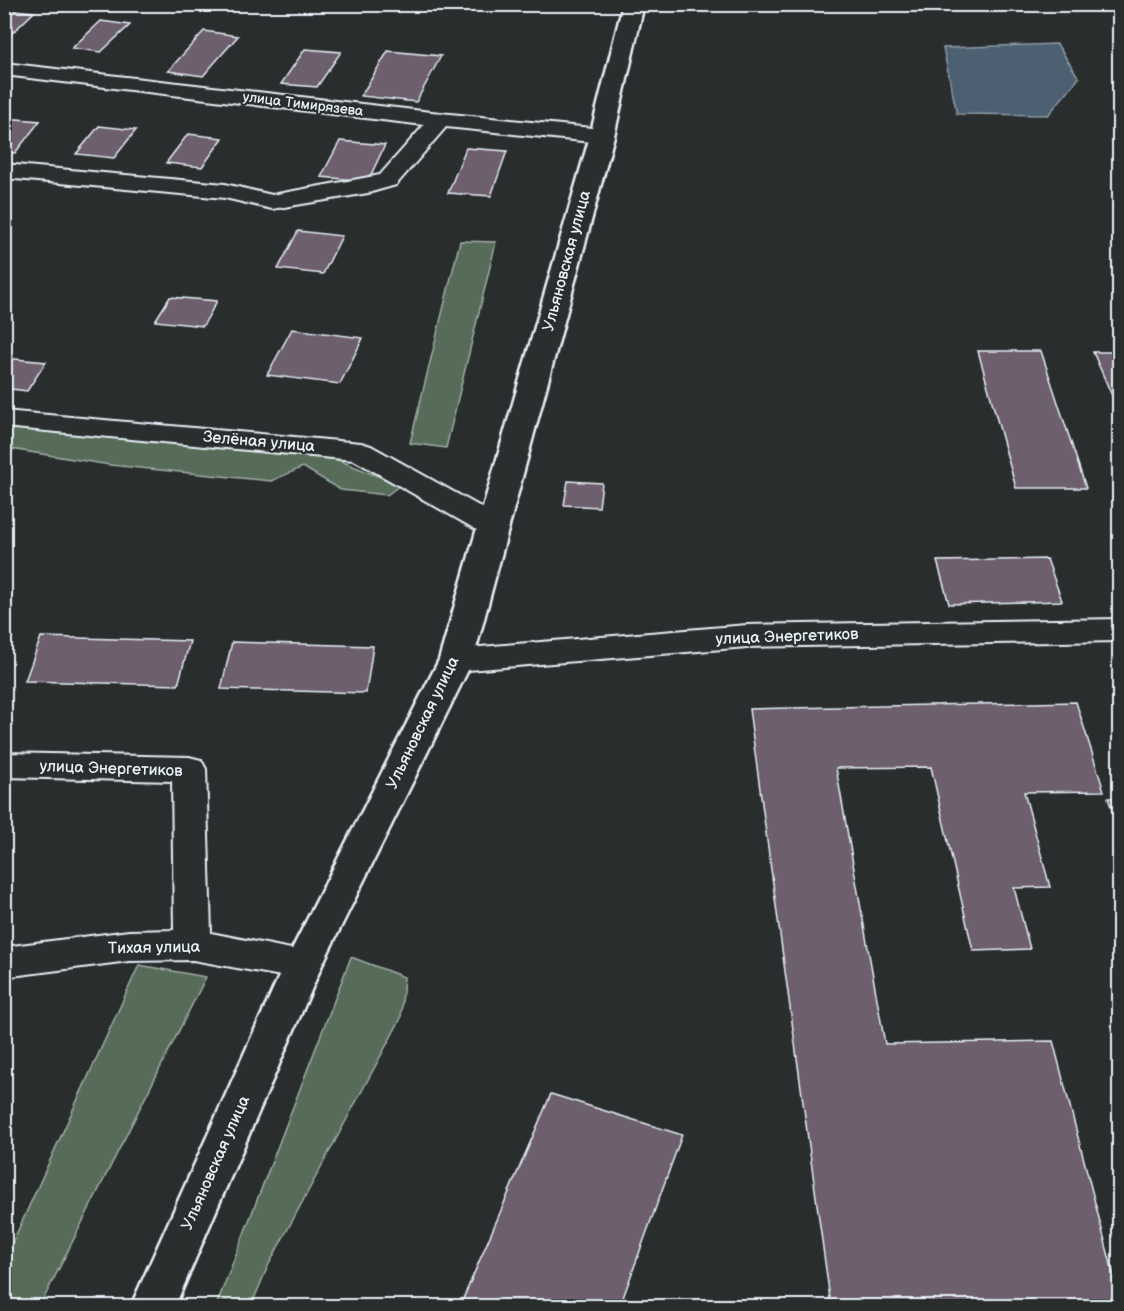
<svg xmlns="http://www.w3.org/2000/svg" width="1124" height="1311" font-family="'Balsamiq Sans',sans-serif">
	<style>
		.green { fill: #566c59; stroke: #9faea8; stroke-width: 1.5 }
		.water { fill: #4e6171; stroke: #8c9ba7; stroke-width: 1.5 }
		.building { fill: #6d5f6d; stroke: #e8f1f8; stroke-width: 1.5 }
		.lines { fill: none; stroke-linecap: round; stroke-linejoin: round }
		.minor-casing { stroke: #e8f1f8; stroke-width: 4 }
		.secondary-casing { stroke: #e8f1f8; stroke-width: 5 }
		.minor { fill: #2a2d2e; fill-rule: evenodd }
		.secondary { fill: #2a2d2e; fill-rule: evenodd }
		.labels { text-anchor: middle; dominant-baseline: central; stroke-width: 4.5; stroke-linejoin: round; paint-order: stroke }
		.far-street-label { font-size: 14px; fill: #e8f1f8; stroke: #2a2d2e }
		.street-label { font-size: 16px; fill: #e8f1f8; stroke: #2a2d2e }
	</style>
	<rect width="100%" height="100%" fill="#2a2d2e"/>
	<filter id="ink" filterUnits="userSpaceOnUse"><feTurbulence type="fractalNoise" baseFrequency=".0167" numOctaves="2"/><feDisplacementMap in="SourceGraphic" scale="12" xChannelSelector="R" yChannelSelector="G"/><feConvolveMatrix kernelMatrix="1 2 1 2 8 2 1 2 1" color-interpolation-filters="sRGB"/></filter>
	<g filter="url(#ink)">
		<!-- green -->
		<g class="green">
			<polygon points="460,241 496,242 446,448 410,443"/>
			<polygon points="4,427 333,458 400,485 387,495 341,490 303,467 271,481 110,465 5,448"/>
			<polygon points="351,957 404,977 401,1018 268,1266 251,1306 216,1306"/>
			<polygon points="139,965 206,977 40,1306 5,1306 5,1259"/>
		</g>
		<!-- water -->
		<polygon class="water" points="1057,44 1079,78 1048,115 957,114 943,48"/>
		<!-- building -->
		<g class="building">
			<polygon points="4,9 34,12 4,41"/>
			<polygon points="101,21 130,25 101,52 72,48"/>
			<polygon points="204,31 238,36 203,76 168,71"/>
			<polygon points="305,49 341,52 317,87 281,84"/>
			<polygon points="388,51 441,56 416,102 361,96"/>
			<polygon points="4,118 40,121 15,153 4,152"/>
			<polygon points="99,126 136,130 114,158 76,154"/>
			<polygon points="188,134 223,138 202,167 166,163"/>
			<polygon points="340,141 385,145 368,181 321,177"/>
			<polygon points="466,148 507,151 491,196 448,193"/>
			<polygon points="298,231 342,236 323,274 278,269"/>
			<polygon points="170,297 217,301 203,326 155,321"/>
			<polygon points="292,329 363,338 340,384 267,375"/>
			<polygon points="978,351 1041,351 1086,488 1016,488"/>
			<polygon points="1093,352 1120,352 1120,414"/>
			<polygon points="4,358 46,362 27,391 4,388"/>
			<polygon points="568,481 602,483 599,507 564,505"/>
			<polygon points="1047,559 1062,601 949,604 937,561"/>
			<polygon points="41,637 190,641 178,685 25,681"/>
			<polygon points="232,642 373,646 366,693 221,689"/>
			<polygon points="1076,702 1104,791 1024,792 1050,887 1014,888 1030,949 973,951 931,767 836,768 885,1044 1053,1041 1120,1299 1120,1306 831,1306 749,709"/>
			<polygon points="1108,798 1120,798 1120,833"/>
			<polygon points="551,1094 682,1135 620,1306 460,1306"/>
		</g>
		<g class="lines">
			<!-- minor casing -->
			<g class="minor-casing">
				<g id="minor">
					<polygon points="4,63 440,113 602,129 610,131 613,136 610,141 602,143 446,127 396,185 368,193 272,209 225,198 4,178 4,164 225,184 272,195 380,175 424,125 4,75"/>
					<polygon points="4,411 361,443 371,446 504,520 509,527 504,534 494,536 484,534 354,460 4,427"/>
					<polygon points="1120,619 1120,641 747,647 456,671 445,668 440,660 445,652 456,649 747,625"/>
					<polygon points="4,753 189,757 201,760 206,769 211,933 316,954 321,965 316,976 303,980 193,960 129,961 4,977 4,947 129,931 174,930 172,781 4,777"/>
				</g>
			</g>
			<!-- secondary casing -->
			<g class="secondary-casing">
				<polygon id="secondary" points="623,4 644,4 614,136 473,660 322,965 175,1306 131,1306 284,965 439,660 590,136"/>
			</g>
			<!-- minor -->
			<use href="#minor" class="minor"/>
			<!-- secondary -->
			<use href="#secondary" class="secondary"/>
		</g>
	</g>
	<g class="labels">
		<!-- far-street labels -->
		<g class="far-street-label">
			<text transform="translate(303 104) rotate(7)">улица Тимирязева</text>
		</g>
		<!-- street labels -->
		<g class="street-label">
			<text transform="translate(567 261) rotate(-75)">Ульяновская улица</text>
			<text transform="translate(259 442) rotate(5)">Зелёная улица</text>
			<text transform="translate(787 637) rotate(-2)">улица Энергетиков</text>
			<text transform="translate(423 723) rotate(-64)">Ульяновская улица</text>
			<text transform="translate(111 769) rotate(2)">улица Энергетиков</text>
			<text transform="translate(154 948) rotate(-1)">Тихая улица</text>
			<text transform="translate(216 1163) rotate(-66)">Ульяновская улица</text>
		</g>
	</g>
	<!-- margin -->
	<rect width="1124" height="1311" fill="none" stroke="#2a2d2e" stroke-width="24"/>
	<rect x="12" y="12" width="1100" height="1287" fill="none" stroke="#e8f1f8" stroke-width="2" filter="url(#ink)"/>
</svg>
